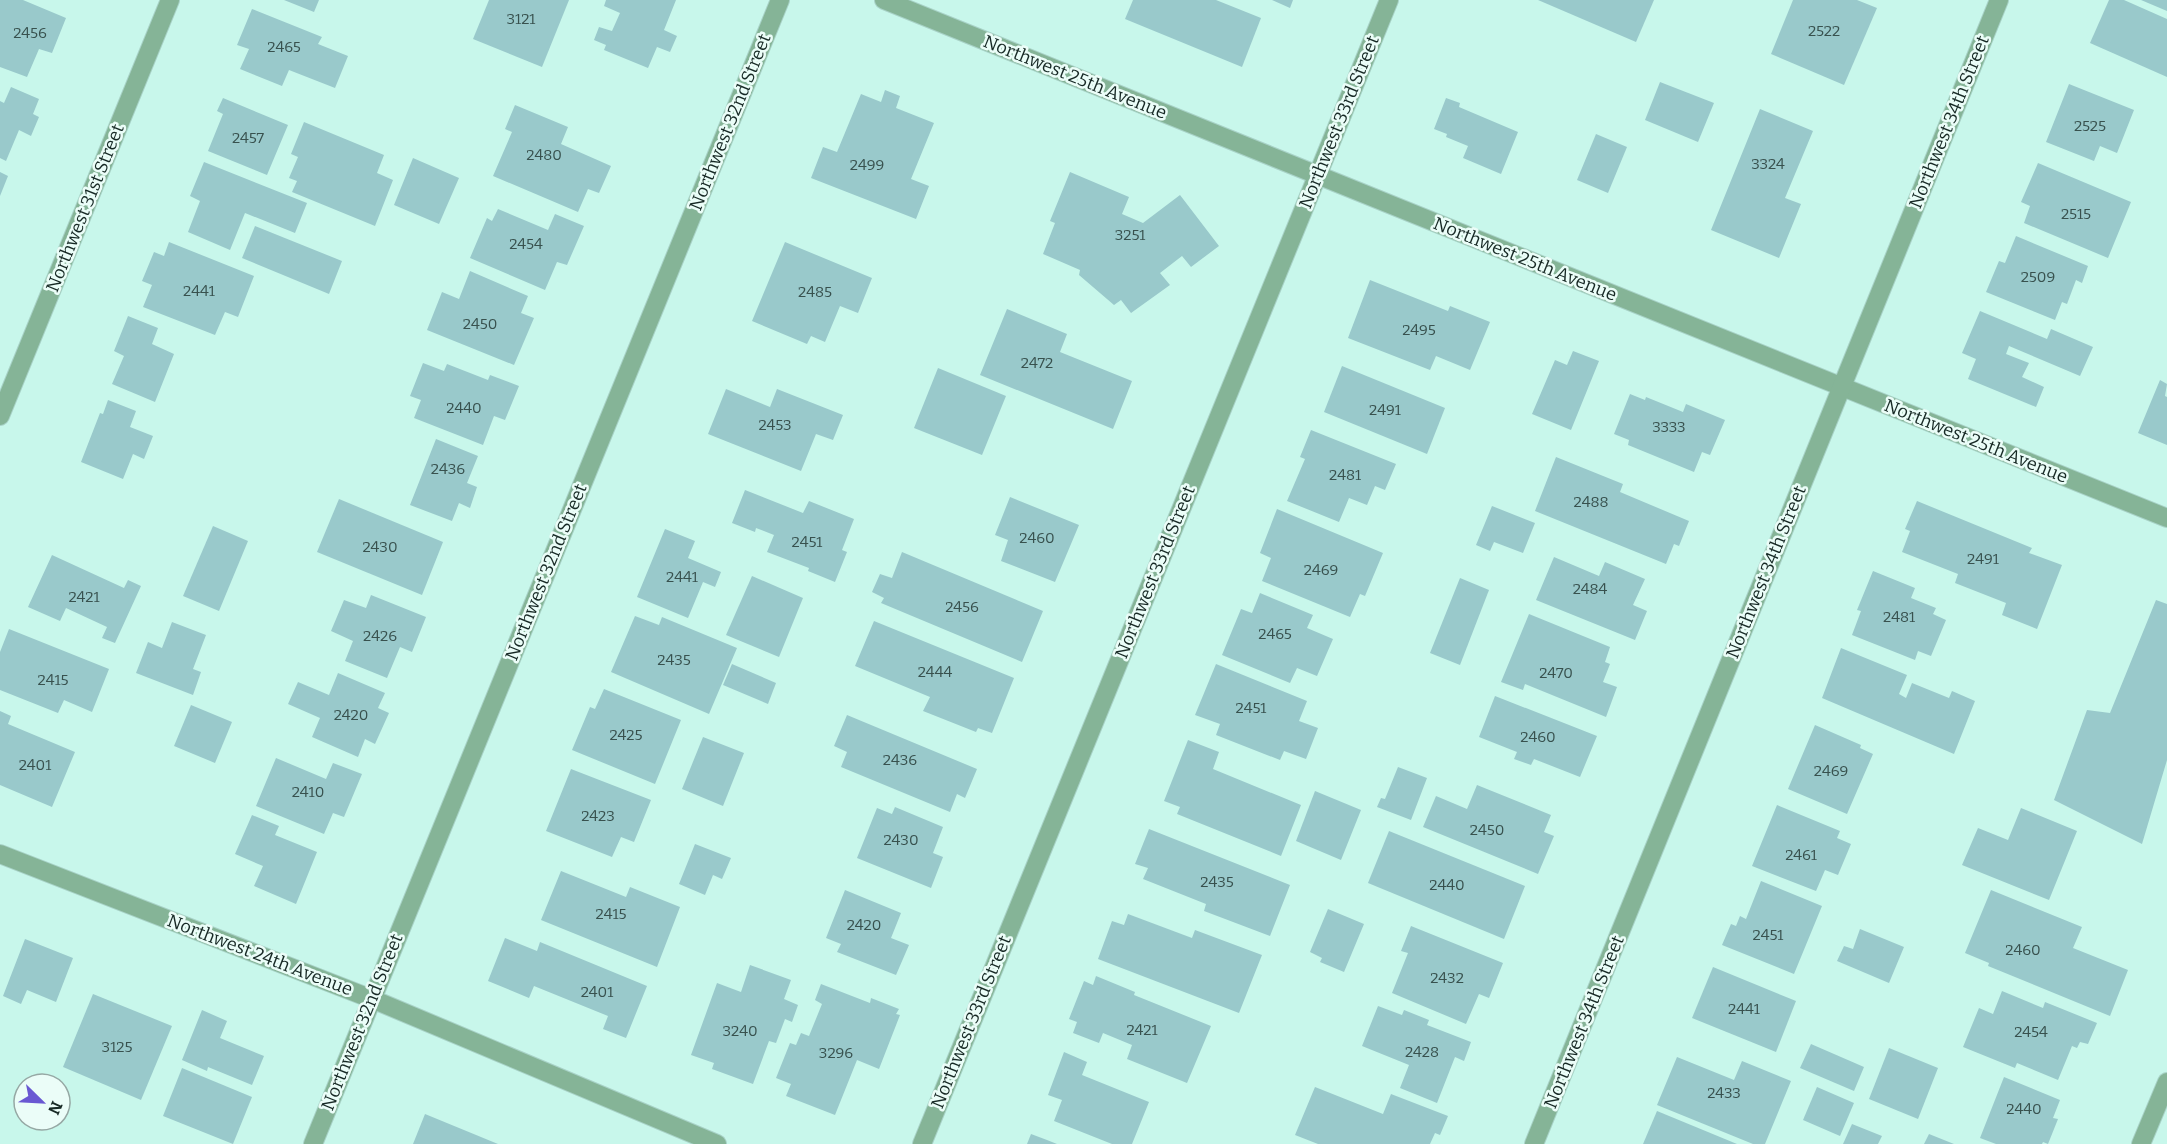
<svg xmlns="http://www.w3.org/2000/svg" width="2167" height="1144" font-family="Bitter,serif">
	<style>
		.building { fill: #99c9cb }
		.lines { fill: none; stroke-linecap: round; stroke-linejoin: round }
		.minor-casing { stroke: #a8d2c7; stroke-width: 20 }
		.minor { stroke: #85b497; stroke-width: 18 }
		.labels { text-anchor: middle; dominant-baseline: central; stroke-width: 5; stroke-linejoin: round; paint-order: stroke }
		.number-label { font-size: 15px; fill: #38514e }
		.street-label { font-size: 18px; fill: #172925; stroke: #ebfdf8 }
	</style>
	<rect width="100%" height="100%" fill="#c8f7eb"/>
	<!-- building -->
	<g class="building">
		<polygon points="0,0 23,0 66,18 52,53 39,49 27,77 0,67"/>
		<polygon points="284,0 319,0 314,12"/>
		<polygon points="489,0 569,0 542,67 473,39"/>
		<polygon points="606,0 676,0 664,30 677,36 670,52 657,47 648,68 604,50 606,45 594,40 599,27 612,31 620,13 604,6"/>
		<polygon points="1133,0 1216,0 1261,18 1242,67 1125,19"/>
		<polygon points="1272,0 1293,0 1290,8"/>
		<polygon points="1538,0 1654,0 1636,42"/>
		<polygon points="1793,0 1857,0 1877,8 1844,85 1771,54"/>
		<polygon points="2109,0 2124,0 2167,19 2167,77 2090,43"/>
		<polygon points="2141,0 2167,0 2167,11"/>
		<polygon points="252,9 322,37 318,44 348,56 335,88 289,70 282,86 240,69 249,49 237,45"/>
		<polygon points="1660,82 1714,103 1698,142 1645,120"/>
		<polygon points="2069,84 2134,110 2117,153 2100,146 2094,161 2046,142"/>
		<polygon points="11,87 39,99 33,114 39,117 31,136 19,130 6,161 0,158 0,101 4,103"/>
		<polygon points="885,90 900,96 896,108 934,123 911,179 929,186 916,219 811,178 823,147 837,152 861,94 881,102"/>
		<polygon points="223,98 288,125 267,175 208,151 223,114 217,111"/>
		<polygon points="1446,98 1460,103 1459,107 1518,132 1501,174 1463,158 1468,146 1446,137 1447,134 1434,129"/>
		<polygon points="515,105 568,127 561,144 611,166 599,193 588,189 578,212 493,176 512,132 505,129"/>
		<polygon points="1760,109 1813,131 1785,198 1801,204 1779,258 1711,230"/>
		<polygon points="304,122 384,155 377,173 393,180 375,226 292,192 297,181 289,178 298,157 291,154"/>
		<polygon points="1596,134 1627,147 1608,193 1577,180"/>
		<polygon points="413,158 459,178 439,224 394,205"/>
		<polygon points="204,162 307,203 295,233 245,213 230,250 188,232 200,201 190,196"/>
		<polygon points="2038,163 2131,202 2108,258 2024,223 2030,206 2021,202"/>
		<polygon points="0,172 8,176 0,196"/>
		<polygon points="1070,172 1129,197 1122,214 1143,223 1180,195 1219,246 1191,267 1182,256 1160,273 1170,285 1131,313 1121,300 1114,305 1079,275 1080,270 1043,254 1055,223 1050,221"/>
		<polygon points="498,209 548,230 555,214 584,226 567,265 557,262 545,290 470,258 487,218 492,221"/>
		<polygon points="255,226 342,261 329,294 242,258"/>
		<polygon points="2016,236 2088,266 2082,283 2076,280 2067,304 2062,302 2055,320 1986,292 1999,261 2005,263"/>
		<polygon points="169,242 254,276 238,317 225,312 215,335 143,307 152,285 142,281 154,252 164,256"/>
		<polygon points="785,242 872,278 858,313 840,306 825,342 811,336 807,344 752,321"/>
		<polygon points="470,271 528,296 521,313 534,318 514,365 427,330 442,292 459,299"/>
		<polygon points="1370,280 1448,311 1450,306 1490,322 1470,370 1436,356 1430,370 1348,338"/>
		<polygon points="1007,309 1067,334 1060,352 1132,381 1113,429 980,375"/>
		<polygon points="1980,311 2047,339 2051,329 2093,347 2080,376 2009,346 2006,354 2029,363 2022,377 2044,387 2036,407 1968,379 1976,359 1962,353"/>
		<polygon points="128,316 158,328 152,344 174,354 155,402 112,384 124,356 114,351"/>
		<polygon points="1573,351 1599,361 1571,430 1532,414 1555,360 1567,365"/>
		<polygon points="423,363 444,371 447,364 488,380 490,375 519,386 505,420 494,416 483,445 414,418 421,400 410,396"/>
		<polygon points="1342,366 1445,408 1427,454 1324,412"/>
		<polygon points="938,368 1006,396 982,455 914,428"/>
		<polygon points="2160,380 2167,384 2165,396 2167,397 2167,445 2138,433"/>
		<polygon points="726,389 770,407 777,389 843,415 833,440 816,434 801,471 708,434"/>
		<polygon points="1630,394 1645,400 1646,397 1683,412 1686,404 1725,420 1710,455 1702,452 1694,472 1628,445 1629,440 1614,434"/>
		<polygon points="108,400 136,411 130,427 153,436 144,459 133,454 123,479 81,462 100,413 103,414"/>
		<polygon points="1311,430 1396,464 1385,490 1375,486 1367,505 1349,498 1339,522 1287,501 1305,459 1300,457"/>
		<polygon points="436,439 478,456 467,483 477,487 470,508 459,503 452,521 410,505"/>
		<polygon points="1556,457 1623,484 1620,492 1689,521 1679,546 1674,544 1666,564 1535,511"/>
		<polygon points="745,490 803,513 809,501 854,519 842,550 847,552 835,582 808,571 809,568 767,552 774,535 756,528 755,532 732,523"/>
		<polygon points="1010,497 1079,525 1055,582 1001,561 1008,540 995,535"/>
		<polygon points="339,499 443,542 422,595 317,552"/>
		<polygon points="1917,501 2032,548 2029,553 2062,565 2037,629 2002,615 2006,603 1955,583 1958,574 1902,552 1910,531 1905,529"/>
		<polygon points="1492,506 1535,523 1523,553 1494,542 1490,551 1476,545"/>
		<polygon points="1277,509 1383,553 1365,596 1360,594 1350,617 1262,581 1271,558 1260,553"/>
		<polygon points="213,526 248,541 219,611 183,596"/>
		<polygon points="665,529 695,541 688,558 721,572 715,587 703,582 688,618 637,597"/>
		<polygon points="902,552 1043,611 1022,662 881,603 884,598 872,592 880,574 892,578"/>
		<polygon points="52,555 124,588 128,580 141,586 115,643 102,638 107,627 66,608 60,621 28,607"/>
		<polygon points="1554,557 1599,576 1605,562 1645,579 1633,605 1647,611 1635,640 1536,600"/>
		<polygon points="1873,571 1915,588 1911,598 1936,608 1933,614 1946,620 1931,656 1918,651 1915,660 1852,635 1861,611 1857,610"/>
		<polygon points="752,576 803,598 779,657 726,635"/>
		<polygon points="1460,578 1489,590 1460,665 1430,653"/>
		<polygon points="1260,593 1313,615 1307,628 1333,639 1317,676 1297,668 1290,683 1222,655 1241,609 1252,613"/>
		<polygon points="371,595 426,617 412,652 400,647 387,678 345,661 353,641 331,631 344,600 366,608"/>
		<polygon points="2156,600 2167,604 2167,760 2142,844 2054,800 2087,710 2110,713"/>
		<polygon points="1529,614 1610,647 1605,662 1610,664 1603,682 1617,687 1606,717 1525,684 1523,690 1501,682"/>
		<polygon points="635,616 659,625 662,617 737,648 709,714 611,672"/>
		<polygon points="874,621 1014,678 992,733 978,728 976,732 923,711 930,697 855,666"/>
		<polygon points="172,622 206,635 193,669 201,672 193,695 136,673 148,642 162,648"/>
		<polygon points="9,629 109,669 92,712 64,700 58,713 0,690 0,652"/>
		<polygon points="1841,648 1907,675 1899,694 1906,698 1912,683 1949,698 1952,691 1975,701 1954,754 1822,698"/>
		<polygon points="732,664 776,683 768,704 723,685"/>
		<polygon points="1216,664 1307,701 1299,721 1318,728 1306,759 1284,751 1280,760 1216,735 1220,724 1195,715"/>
		<polygon points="338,673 385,693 378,708 389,713 375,744 365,739 358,757 312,737 320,718 288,704 298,682 329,695"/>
		<polygon points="604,689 681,720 655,784 572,750 590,707 595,709"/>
		<polygon points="1495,696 1597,736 1580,777 1534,759 1531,765 1514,759 1517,752 1479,737"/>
		<polygon points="191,705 232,722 215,763 174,746"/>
		<polygon points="0,711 11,716 8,724 75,752 52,807 0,785"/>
		<polygon points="847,715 977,769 965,798 957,794 950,812 841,767 847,752 834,746"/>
		<polygon points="1815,725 1861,745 1860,748 1873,754 1847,814 1788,789"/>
		<polygon points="703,737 744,753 723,806 682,789"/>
		<polygon points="1188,740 1219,752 1213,769 1301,805 1281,856 1177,814 1180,807 1164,801"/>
		<polygon points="276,758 326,779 333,763 362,774 344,817 333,813 324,834 256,806"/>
		<polygon points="1398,767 1427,778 1411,820 1377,807 1381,798 1385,799"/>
		<polygon points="571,769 651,800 634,842 621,837 612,857 546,831"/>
		<polygon points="1477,785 1551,815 1544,832 1554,836 1538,874 1423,827 1436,796 1467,809"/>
		<polygon points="1315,791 1361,810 1341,860 1296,841"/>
		<polygon points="1777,805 1840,831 1837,838 1851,844 1838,875 1825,870 1816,891 1752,866"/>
		<polygon points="895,807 943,827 933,853 943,857 931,888 857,858 877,808 892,814"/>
		<polygon points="2021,808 2077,831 2049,900 1962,865 1978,828 2008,840"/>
		<polygon points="252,815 279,826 275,835 317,852 296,904 254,886 263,866 235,854"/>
		<polygon points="1149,829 1290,885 1270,936 1204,911 1206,904 1143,879 1148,868 1135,864"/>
		<polygon points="1389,831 1525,886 1504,939 1368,883"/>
		<polygon points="695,844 731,858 722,879 713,875 705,895 679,884"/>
		<polygon points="561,871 626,897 630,887 680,907 657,967 541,920"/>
		<polygon points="1761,881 1822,906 1794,974 1722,945 1731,924 1736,926 1740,916 1746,919"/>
		<polygon points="845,890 901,913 891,938 909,945 896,975 837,952 841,944 826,938"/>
		<polygon points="1991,890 2082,927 2073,948 2128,970 2110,1016 1988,966 1989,963 1965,953"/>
		<polygon points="1328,909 1364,924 1344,972 1320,962 1322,958 1310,952"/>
		<polygon points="1128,914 1192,938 1195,930 1262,955 1239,1013 1098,959 1112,921 1124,925"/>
		<polygon points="1411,926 1503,963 1489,998 1479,994 1466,1024 1392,993 1408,953 1401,951"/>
		<polygon points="1860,929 1904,947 1889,983 1837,961 1844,946 1853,949"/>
		<polygon points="505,938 537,951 540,942 647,986 626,1038 603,1029 608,1016 534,986 529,998 488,981"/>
		<polygon points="25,939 73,958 56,1002 27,990 21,1004 3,996"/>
		<polygon points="750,965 791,980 784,999 798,1005 792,1022 785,1019 776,1043 769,1041 753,1084 712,1069 714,1063 691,1055 717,983 741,992"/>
		<polygon points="1713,967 1796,1001 1776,1052 1692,1018"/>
		<polygon points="1096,976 1135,992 1134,995 1211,1026 1187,1083 1127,1059 1132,1045 1103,1033 1099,1043 1073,1033 1077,1022 1069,1019 1084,981 1093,985"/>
		<polygon points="821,984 870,1003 871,998 899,1009 896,1014 900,1015 879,1069 857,1060 835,1115 786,1096 791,1084 776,1078 790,1043 796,1045 801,1033 809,1036 822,1004 815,1000"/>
		<polygon points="2002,991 2043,1008 2045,1002 2097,1023 2088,1044 2080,1042 2077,1048 2072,1046 2058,1080 2017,1063 2015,1068 1963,1047 1979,1008 1993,1014"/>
		<polygon points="93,994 172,1026 141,1100 63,1067"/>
		<polygon points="1378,1006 1402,1015 1404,1010 1429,1020 1427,1025 1471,1042 1464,1061 1455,1057 1437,1103 1400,1088 1409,1065 1362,1046"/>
		<polygon points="202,1010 227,1021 220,1038 264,1056 252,1085 208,1067 207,1071 182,1060"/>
		<polygon points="1811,1044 1864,1067 1854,1091 1800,1068"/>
		<polygon points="1889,1048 1938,1068 1918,1119 1869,1099"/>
		<polygon points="1064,1052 1087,1062 1082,1075 1149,1102 1132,1144 1112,1144 1054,1121 1062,1100 1048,1095"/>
		<polygon points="1677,1057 1734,1080 1742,1061 1791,1081 1765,1144 1753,1144 1657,1105"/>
		<polygon points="182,1068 252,1097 233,1144 163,1116"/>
		<polygon points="2004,1077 2060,1100 2053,1118 2058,1119 2048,1144 2043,1142 2042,1144 1996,1144 1980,1138"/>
		<polygon points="1315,1087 1383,1114 1391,1094 1448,1116 1440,1135 1435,1133 1430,1144 1318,1144 1295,1135"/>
		<polygon points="1817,1087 1854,1103 1840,1136 1803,1120"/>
		<polygon points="1657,1111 1737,1144 1643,1144"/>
		<polygon points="425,1114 498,1144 413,1144"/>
		<polygon points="1852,1124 1882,1136 1878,1144 1843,1144"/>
		<polygon points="1031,1134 1047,1140 1057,1144 1027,1144"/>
		<polygon points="1929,1134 1954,1144 1924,1144"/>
	</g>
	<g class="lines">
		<!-- minor casing -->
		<g class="minor-casing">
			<g id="minor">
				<polyline points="884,0 2167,518"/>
				<polyline points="0,416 170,0"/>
				<polyline points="0,854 372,999 717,1144"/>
				<polyline points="313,1144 780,0"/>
				<polyline points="922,1144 1389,0"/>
				<polyline points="1534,1144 1999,0"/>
				<polyline points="2141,1144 2167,1082"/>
			</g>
		</g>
		<!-- minor -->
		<use href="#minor" class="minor"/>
	</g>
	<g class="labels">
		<!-- number labels -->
		<g class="number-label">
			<text x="521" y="19">3121</text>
			<text x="1824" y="31">2522</text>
			<text x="30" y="33">2456</text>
			<text x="284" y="47">2465</text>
			<text x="2090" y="126">2525</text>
			<text x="248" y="138">2457</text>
			<text x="544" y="155">2480</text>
			<text x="1768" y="164">3324</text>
			<text x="867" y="165">2499</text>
			<text x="2076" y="214">2515</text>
			<text x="1130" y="235">3251</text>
			<text x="526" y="244">2454</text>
			<text x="2038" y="277">2509</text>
			<text x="199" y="291">2441</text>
			<text x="815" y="292">2485</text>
			<text x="480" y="324">2450</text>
			<text x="1419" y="330">2495</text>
			<text x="1037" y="363">2472</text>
			<text x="464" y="408">2440</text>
			<text x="1385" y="410">2491</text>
			<text x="775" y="425">2453</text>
			<text x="1669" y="427">3333</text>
			<text x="448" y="469">2436</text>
			<text x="1345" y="475">2481</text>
			<text x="1591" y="502">2488</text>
			<text x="1037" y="538">2460</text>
			<text x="807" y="542">2451</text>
			<text x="380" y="547">2430</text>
			<text x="1983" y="559">2491</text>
			<text x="1321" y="570">2469</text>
			<text x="682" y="577">2441</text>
			<text x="1590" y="589">2484</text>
			<text x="84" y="597">2421</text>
			<text x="962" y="607">2456</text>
			<text x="1899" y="617">2481</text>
			<text x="1275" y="634">2465</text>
			<text x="380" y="636">2426</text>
			<text x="674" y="660">2435</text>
			<text x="935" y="672">2444</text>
			<text x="1556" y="673">2470</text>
			<text x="53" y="680">2415</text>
			<text x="1251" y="708">2451</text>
			<text x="351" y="715">2420</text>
			<text x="626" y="735">2425</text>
			<text x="1538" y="737">2460</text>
			<text x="900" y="760">2436</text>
			<text x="35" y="765">2401</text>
			<text x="1831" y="771">2469</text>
			<text x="308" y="792">2410</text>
			<text x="598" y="816">2423</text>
			<text x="1487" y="830">2450</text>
			<text x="901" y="840">2430</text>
			<text x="1801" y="855">2461</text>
			<text x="1217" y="882">2435</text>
			<text x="1447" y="885">2440</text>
			<text x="611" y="914">2415</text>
			<text x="864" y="925">2420</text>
			<text x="1768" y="935">2451</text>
			<text x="2023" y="950">2460</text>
			<text x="1447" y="978">2432</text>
			<text x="597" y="992">2401</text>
			<text x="1744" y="1009">2441</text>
			<text x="1142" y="1030">2421</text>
			<text x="740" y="1031">3240</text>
			<text x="2031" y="1032">2454</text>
			<text x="117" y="1047">3125</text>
			<text x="1422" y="1052">2428</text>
			<text x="836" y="1053">3296</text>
			<text x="1724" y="1093">2433</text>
			<text x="2024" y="1109">2440</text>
		</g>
		<!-- street labels -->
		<g class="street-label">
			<text transform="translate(1075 77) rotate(22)">Northwest 25th Avenue</text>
			<text transform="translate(730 122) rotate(-68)">Northwest 32nd Street</text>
			<text transform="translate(1339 122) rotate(-68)">Northwest 33rd Street</text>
			<text transform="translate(1949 122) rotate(-68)">Northwest 34th Street</text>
			<text transform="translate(85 208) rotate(-68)">Northwest 31st Street</text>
			<text transform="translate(1525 259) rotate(22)">Northwest 25th Avenue</text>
			<text transform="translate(1976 441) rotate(22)">Northwest 25th Avenue</text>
			<text transform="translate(546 572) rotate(-68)">Northwest 32nd Street</text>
			<text transform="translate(1155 572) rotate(-68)">Northwest 33rd Street</text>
			<text transform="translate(1766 572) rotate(-68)">Northwest 34th Street</text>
			<text transform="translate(260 955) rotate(21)">Northwest 24th Avenue</text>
			<text transform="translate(362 1022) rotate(-68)">Northwest 32nd Street</text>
			<text transform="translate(971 1022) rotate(-68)">Northwest 33rd Street</text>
			<text transform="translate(1584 1022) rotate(-68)">Northwest 34th Street</text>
		</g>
	</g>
	<!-- north arrow -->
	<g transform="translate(42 1102) rotate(114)"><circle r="28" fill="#ebfdf8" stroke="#96a8a4" stroke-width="1.5"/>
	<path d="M0-4.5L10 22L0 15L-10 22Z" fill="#6958d2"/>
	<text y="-9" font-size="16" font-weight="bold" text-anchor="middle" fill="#172925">N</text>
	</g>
</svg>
